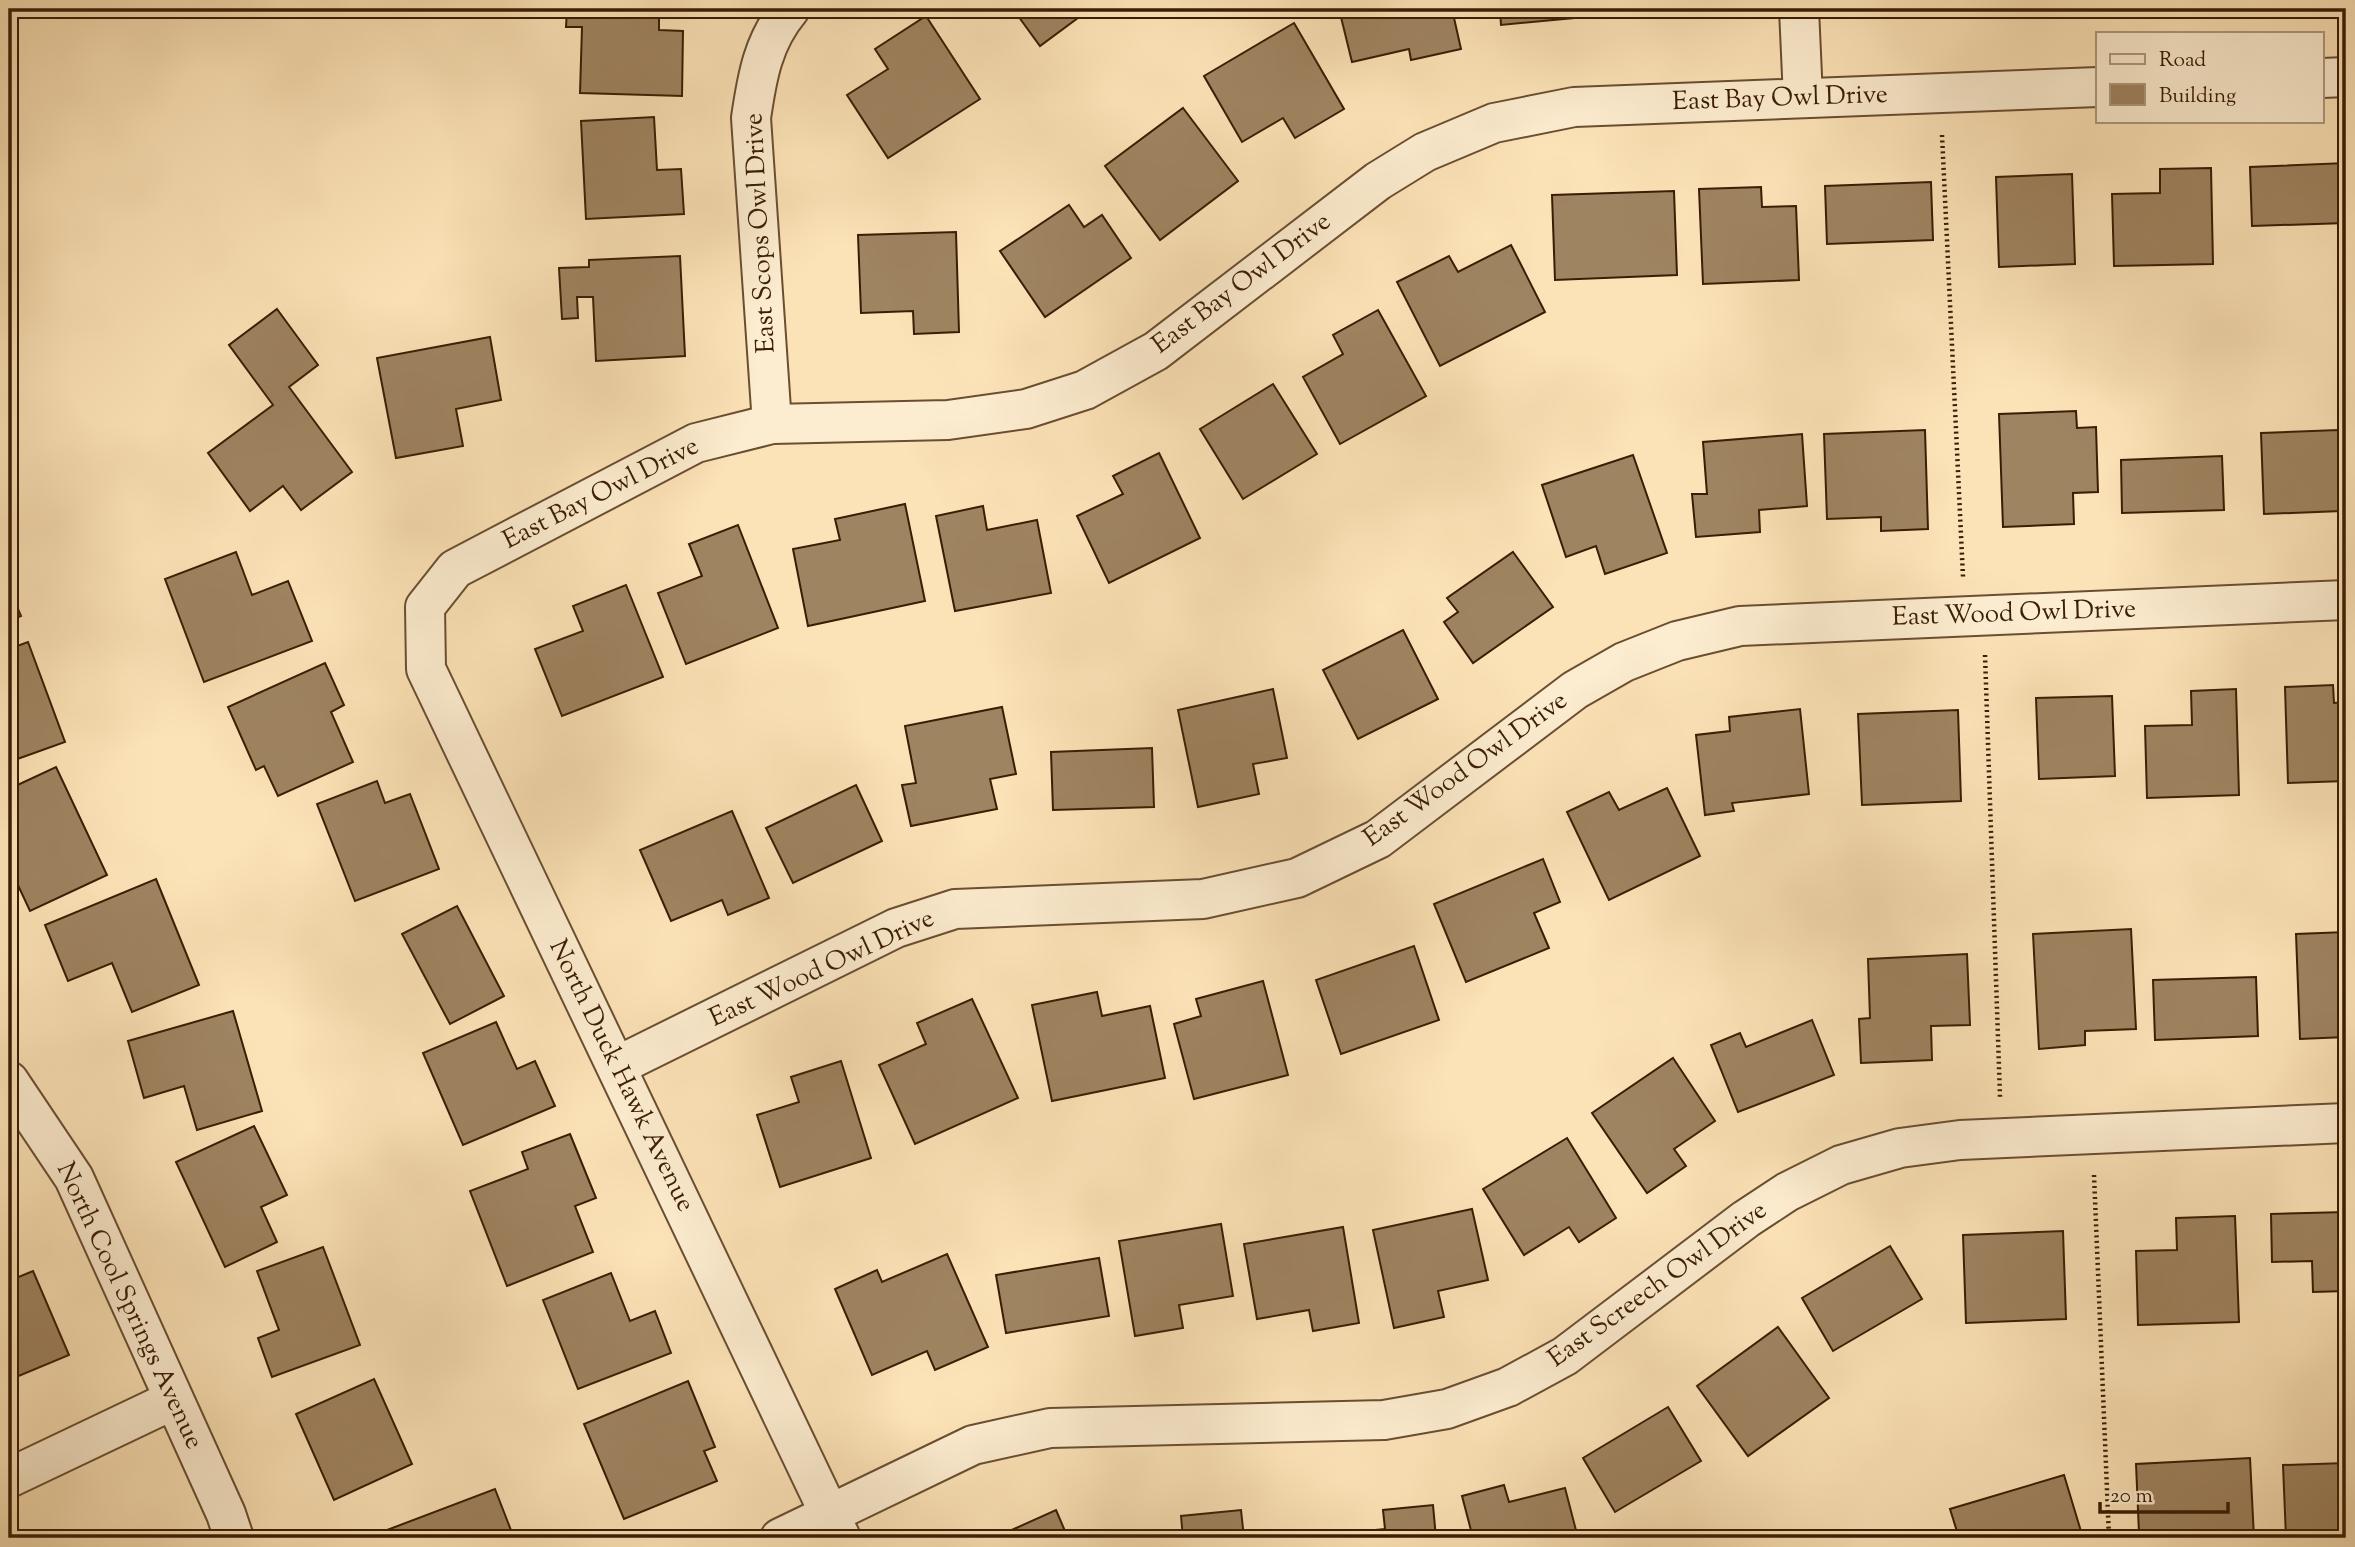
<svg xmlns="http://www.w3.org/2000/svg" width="2355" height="1547" font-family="'Sorts Mill Goudy',serif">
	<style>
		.building { fill: #9f8461; stroke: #3a1d04; stroke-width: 2 }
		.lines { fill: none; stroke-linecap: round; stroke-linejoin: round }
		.minor-casing { stroke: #6a4e31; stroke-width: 42 }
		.path { stroke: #3a1d04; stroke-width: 4.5; stroke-dasharray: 2 3.5; stroke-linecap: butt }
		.minor { stroke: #fdedd0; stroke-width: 38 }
		.labels { text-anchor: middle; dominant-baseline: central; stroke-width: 5; stroke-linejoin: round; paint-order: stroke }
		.street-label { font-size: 26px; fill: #3a1d04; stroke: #fdedd0 }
	</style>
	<rect width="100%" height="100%" fill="#fce3b7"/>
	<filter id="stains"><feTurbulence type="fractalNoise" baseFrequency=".00286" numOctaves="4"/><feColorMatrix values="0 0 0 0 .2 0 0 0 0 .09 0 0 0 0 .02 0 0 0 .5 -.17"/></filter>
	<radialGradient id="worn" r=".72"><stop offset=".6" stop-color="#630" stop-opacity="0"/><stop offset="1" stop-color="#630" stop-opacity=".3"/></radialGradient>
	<!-- building -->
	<g class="building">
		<polygon points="567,9 659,9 659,30 683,31 682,96 580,93 582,27 566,27"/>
		<polygon points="1013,9 1090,9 1040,46"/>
		<polygon points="1339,9 1452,9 1461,49 1411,60 1409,49 1352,62"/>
		<polygon points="1500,9 1606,9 1606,15 1501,25"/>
		<polygon points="926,16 980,99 888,158 847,95 888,69 875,49"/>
		<polygon points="1294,23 1344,109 1295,138 1283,118 1242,142 1204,76"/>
		<polygon points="1183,108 1238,181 1160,240 1105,166"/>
		<polygon points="654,117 657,170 681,169 684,214 586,219 581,121"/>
		<polygon points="2346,163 2346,223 2252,226 2250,167"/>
		<polygon points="2211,168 2213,264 2114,266 2112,194 2160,193 2160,169"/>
		<polygon points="2072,174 2075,264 1999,267 1996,177"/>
		<polygon points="1931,182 1933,240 1827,244 1825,186"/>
		<polygon points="1761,187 1762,207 1796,206 1799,280 1703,284 1699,189"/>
		<polygon points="1674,191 1677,275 1555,280 1552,195"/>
		<polygon points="1069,205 1084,227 1102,215 1131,258 1045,317 1000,251"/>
		<polygon points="956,232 959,332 914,334 913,311 861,313 858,235"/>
		<polygon points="1511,245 1545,312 1440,366 1397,282 1449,256 1458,272"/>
		<polygon points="680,256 685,356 596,361 593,297 577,297 578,318 562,319 559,268 589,267 589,260"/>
		<polygon points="277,309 318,365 289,387 352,472 301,510 283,486 250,511 208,453 273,405 229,345"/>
		<polygon points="1378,310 1426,396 1340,444 1303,377 1343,354 1333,335"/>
		<polygon points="490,337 501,400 456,409 463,446 396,458 377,358"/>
		<polygon points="1273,384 1317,454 1243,499 1200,429"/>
		<polygon points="2076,411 2077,428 2096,427 2098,492 2073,493 2074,524 2003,527 1999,414"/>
		<polygon points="1925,430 1928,529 1881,531 1881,517 1827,519 1824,434"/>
		<polygon points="2338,430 2341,511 2264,514 2261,433"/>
		<polygon points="1802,434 1807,506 1759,510 1760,532 1696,537 1692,494 1707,494 1703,442"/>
		<polygon points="1159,453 1200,538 1109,583 1077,516 1123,494 1113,476"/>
		<polygon points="1633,455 1667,553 1605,574 1596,546 1566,557 1542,485"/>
		<polygon points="2222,456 2224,510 2122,513 2121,460"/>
		<polygon points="905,504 925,601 808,626 793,549 840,540 835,519"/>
		<polygon points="983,506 987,530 1037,520 1051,593 955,611 936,516"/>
		<polygon points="738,525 778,628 686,664 658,593 702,576 689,544"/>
		<polygon points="236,552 252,595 288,581 312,641 204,682 165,579"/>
		<polygon points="1513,552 1553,607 1473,663 1444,622 1458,612 1447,598"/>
		<polygon points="626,585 663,677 562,716 535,649 583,631 573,606"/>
		<polygon points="9,588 21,616 9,621"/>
		<polygon points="1403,630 1438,699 1358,739 1323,670"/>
		<polygon points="28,642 65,742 9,762 9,649"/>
		<polygon points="325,663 344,705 331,712 353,762 278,796 264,766 256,770 228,707"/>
		<polygon points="2333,685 2334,703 2346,702 2346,781 2288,783 2285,687"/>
		<polygon points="1273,689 1287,758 1253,764 1259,794 1198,807 1178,710"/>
		<polygon points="2236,689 2239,795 2147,798 2145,726 2192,725 2191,691"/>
		<polygon points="2112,696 2115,776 2039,779 2036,698"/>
		<polygon points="1002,707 1016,774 990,779 997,809 911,826 902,785 916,783 905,726"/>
		<polygon points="1800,709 1809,794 1732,803 1734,811 1705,815 1696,735 1730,731 1729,717"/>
		<polygon points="1958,710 1961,801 1862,805 1858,714"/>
		<polygon points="1152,748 1154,807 1053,810 1051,752"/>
		<polygon points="56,767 107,875 30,911 9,866 9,789"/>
		<polygon points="377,781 385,803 410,794 439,869 355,901 317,804"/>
		<polygon points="856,785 882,841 793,883 766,828"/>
		<polygon points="1667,788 1700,856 1609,900 1567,812 1609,792 1619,810"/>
		<polygon points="732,811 769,898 728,915 722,900 671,921 640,850"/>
		<polygon points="1543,859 1560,902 1534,913 1549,948 1466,982 1434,904"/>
		<polygon points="156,879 199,985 132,1012 112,963 68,981 45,925"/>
		<polygon points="457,906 504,996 450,1024 402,934"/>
		<polygon points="2131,929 2136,1029 2085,1031 2085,1045 2039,1049 2033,934"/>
		<polygon points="2346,932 2346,1037 2300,1039 2296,934"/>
		<polygon points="1414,946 1439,1020 1341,1054 1316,980"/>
		<polygon points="1967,954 1970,1025 1931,1026 1932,1060 1861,1063 1859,1019 1870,1018 1868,959"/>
		<polygon points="2256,977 2258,1036 2155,1040 2153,980"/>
		<polygon points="1263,981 1288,1075 1194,1099 1174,1024 1201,1016 1196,999"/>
		<polygon points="1097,992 1102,1016 1150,1006 1165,1078 1052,1101 1032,1005"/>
		<polygon points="972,999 1018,1098 915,1144 879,1065 926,1044 917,1023"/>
		<polygon points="233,1011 262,1111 197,1130 184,1086 144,1098 128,1041"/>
		<polygon points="1812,1020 1834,1075 1738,1112 1711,1045 1740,1033 1746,1047"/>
		<polygon points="496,1022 517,1069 535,1061 555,1106 463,1145 423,1053"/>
		<polygon points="1673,1058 1715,1121 1674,1149 1686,1166 1647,1193 1592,1113"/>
		<polygon points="841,1061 871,1158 780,1187 757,1115 799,1102 791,1077"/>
		<polygon points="254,1126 287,1195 261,1207 277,1242 225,1267 176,1162"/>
		<polygon points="570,1134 596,1198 575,1206 593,1252 507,1286 470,1191 528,1169 522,1152"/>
		<polygon points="1567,1138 1616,1218 1579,1242 1569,1227 1524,1255 1483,1189"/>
		<polygon points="1472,1209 1488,1280 1438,1291 1444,1317 1394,1328 1373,1230"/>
		<polygon points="2346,1212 2346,1291 2313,1292 2312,1261 2272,1262 2271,1214"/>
		<polygon points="2235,1216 2239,1322 2138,1325 2136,1251 2177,1250 2176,1218"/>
		<polygon points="1221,1224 1233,1296 1179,1305 1183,1328 1135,1336 1119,1241"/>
		<polygon points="1343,1227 1359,1323 1313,1331 1309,1310 1257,1319 1244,1244"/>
		<polygon points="2063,1231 2066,1319 1966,1323 1963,1235"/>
		<polygon points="1890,1246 1922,1299 1833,1351 1802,1298"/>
		<polygon points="323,1247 360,1345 272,1377 258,1338 279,1330 257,1271"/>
		<polygon points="947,1254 988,1347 935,1370 927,1351 872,1375 835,1289 877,1270 882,1282"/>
		<polygon points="1099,1258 1109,1316 1006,1333 996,1275"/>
		<polygon points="33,1271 69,1355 9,1380 9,1281"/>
		<polygon points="611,1273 630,1321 655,1311 671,1353 578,1389 543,1300"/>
		<polygon points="1778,1327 1829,1398 1748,1456 1697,1386"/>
		<polygon points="374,1379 412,1464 334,1500 296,1414"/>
		<polygon points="688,1381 715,1447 704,1451 717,1481 624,1519 584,1424"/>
		<polygon points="1668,1407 1701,1461 1615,1512 1583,1458"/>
		<polygon points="2250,1458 2254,1538 2196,1538 2196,1530 2139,1533 2136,1464"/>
		<polygon points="2346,1463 2346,1538 2286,1538 2283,1465"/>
		<polygon points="2064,1475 2083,1538 1959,1538 1950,1509"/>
		<polygon points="1504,1485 1509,1502 1565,1488 1578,1538 1473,1538 1462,1496"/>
		<polygon points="495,1489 514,1538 366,1538"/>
		<polygon points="1433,1505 1436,1538 1338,1538 1337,1534 1385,1529 1383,1510"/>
		<polygon points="1056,1510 1068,1538 994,1538"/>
		<polygon points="1241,1510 1244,1538 1183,1538 1181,1516"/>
	</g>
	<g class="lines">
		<!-- minor casing -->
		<g class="minor-casing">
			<g id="minor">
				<polyline points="1799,9 1803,98"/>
				<polyline points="2322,78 2346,77"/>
				<path d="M 772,424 L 751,118 C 757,77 763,41 790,9"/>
				<polyline points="617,1066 896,928 955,909 1203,899 1297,878 1378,839 1575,690 1624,662 1677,641 1740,626 2346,600"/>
				<polyline points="9,1081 74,1178 226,1514 234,1538"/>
				<polyline points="9,1478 173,1400"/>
				<polyline points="780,1538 973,1445 1050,1428 1384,1420 1447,1409 1508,1387 1565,1356 1746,1219 1787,1192 1841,1165 1900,1148 1960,1140 2346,1123"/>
				<polyline points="841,1538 426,669 425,607 455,569 696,443 772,424 948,420 1026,409 1085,390 1156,351 1378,181 1425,152 1494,123 1574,107 2098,87"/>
			</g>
		</g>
		<!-- path -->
		<g class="path">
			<polyline points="1942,135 1963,577"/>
			<polyline points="1985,655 2000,1097"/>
			<polyline points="2094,1175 2109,1538"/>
		</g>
		<!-- minor -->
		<use href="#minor" class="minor"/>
	</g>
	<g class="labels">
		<!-- street labels -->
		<g class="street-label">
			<text transform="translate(1780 99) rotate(-2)">East Bay Owl Drive</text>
			<text transform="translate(761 233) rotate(-93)">East Scops Owl Drive</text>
			<text transform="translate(1242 284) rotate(-37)">East Bay Owl Drive</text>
			<text transform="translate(601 494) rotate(-27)">East Bay Owl Drive</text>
			<text transform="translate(2014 614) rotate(-2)">East Wood Owl Drive</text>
			<text transform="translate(1466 770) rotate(-36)">East Wood Owl Drive</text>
			<text transform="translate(822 969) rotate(-25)">East Wood Owl Drive</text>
			<text transform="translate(621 1076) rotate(64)">North Duck Hawk Avenue</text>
			<text transform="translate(1658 1285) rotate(-36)">East Screech Owl Drive</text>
			<text transform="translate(129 1306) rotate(65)">North Cool Springs Avenue</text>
		</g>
	</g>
	<!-- margin -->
	<rect width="2355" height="1547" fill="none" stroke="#fce3b7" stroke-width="35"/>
	<rect x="10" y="10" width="2334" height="1526" fill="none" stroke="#3a1d04" stroke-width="3.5"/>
	<rect x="18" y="18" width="2320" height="1512" fill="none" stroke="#3a1d04" stroke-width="2"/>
	<!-- legend -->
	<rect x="2096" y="32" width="228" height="91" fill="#fdedd0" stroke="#af9a7e" stroke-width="2"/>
	<rect x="2110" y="54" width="35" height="10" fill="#fdedd0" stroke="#af9a7e" stroke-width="2"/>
	<text x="2159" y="66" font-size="21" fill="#3a1d04">Road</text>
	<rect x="2110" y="84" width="35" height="21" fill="#9f8461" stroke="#af9a7e" stroke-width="2"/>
	<text x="2159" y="102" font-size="21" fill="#3a1d04">Building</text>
	<!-- scale -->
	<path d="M2100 1502v10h128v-10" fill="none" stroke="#3a1d04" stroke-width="3.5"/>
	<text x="2110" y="1502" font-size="21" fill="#3a1d04" stroke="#fdedd0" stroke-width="5" paint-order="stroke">20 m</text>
	<rect width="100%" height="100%" filter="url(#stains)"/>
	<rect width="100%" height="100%" fill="url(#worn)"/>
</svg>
